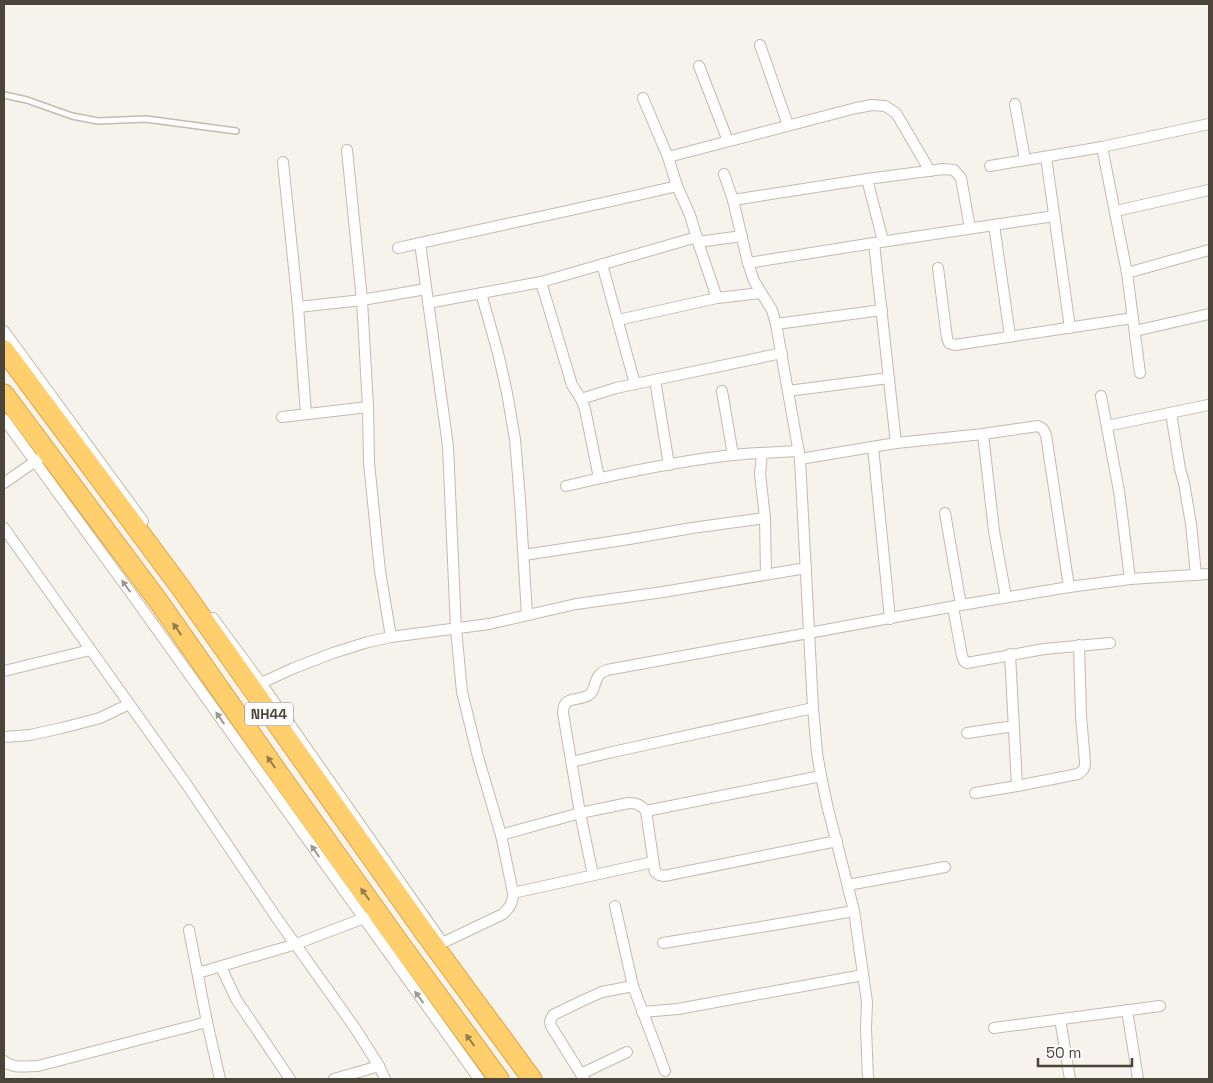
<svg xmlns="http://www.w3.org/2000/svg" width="1213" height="1083" font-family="'Space Grotesk',sans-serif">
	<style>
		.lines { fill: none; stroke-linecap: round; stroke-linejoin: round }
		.lane-casing { stroke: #c2bbae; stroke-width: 8 }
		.street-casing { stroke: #c2bbae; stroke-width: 12 }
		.highway-casing { stroke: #e0a43c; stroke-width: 21 }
		.lane { stroke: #fff; stroke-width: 5 }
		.street { stroke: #fff; stroke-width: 10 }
		.highway { stroke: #ffcf6e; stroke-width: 19 }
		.oneway { fill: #9c9892 }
		.oneway2 { fill: #937c4e }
		.labels { text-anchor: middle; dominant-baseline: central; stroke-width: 4; stroke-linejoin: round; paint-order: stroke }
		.shield { fill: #fff; stroke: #817c74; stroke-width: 1 }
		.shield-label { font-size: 14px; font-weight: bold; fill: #4b4439 }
	</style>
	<rect width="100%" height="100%" fill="#f6f3ec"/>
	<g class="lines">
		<!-- lane casing -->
		<g class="lane-casing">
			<polyline id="lane" points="4,95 27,100 72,116 98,121 146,119 236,131"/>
		</g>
		<!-- street casing -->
		<g class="street-casing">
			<g id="street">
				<polyline points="760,45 788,125"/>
				<polyline points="699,66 728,141"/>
				<polyline points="643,98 668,157 677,186 690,215 698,242 717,298"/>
				<polyline points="1015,104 1025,160"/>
				<polyline points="1102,147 1127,273 1140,373"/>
				<polyline points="347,150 362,300 368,407 369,463 380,571 391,637"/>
				<polyline points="668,157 856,108 872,105 885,106 896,113 930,171"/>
				<polyline points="1046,157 1070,328"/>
				<polyline points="283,162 298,307 306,414"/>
				<polyline points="990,166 1102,147 1209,124"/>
				<polyline points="724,174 733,200 748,263 754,281 772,310 776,324 800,459 813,708 817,753 821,776 828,809 843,867 854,911 867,1002 866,1028 868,1079"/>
				<polyline points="867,179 883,241"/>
				<polyline points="733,200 867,179 943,169 954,170 961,178 970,228"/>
				<polyline points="1116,211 1209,190"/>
				<polyline points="994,225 1010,336"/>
				<polyline points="698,242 742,236"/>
				<path d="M 420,243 L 448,446 L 456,629 L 462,692 L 478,757 L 501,835 L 513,893 C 513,903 510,907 503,914 L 436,946"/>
				<polyline points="874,243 896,443"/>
				<path d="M 398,248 C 491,227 584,208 677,186"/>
				<polyline points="748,263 874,243 1054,216"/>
				<polyline points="602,264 635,384"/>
				<polyline points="938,268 947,338 949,343 955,345 1133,318"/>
				<polyline points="1127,273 1209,250"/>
				<polyline points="541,282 572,385 581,399 585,409 599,478"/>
				<polyline points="481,293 498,353 507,393 515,439 520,500 527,615"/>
				<polyline points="428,303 541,282 697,237"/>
				<polyline points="298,307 362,300 426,289"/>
				<polyline points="618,320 717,298 761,293"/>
				<polyline points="776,324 882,310"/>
				<polyline points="4,331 143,521"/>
				<polyline points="1135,331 1209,314"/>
				<polyline points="655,380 669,465"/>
				<polyline points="722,391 733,455"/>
				<polyline points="788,391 889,378"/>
				<polyline points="1101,396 1119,491 1130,579"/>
				<polyline points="581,399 616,388 782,353"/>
				<polyline points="1171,413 1180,469 1184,483 1191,524 1196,575"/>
				<polyline points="282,417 368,407"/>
				<polyline points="4,419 133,596 479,1079"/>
				<polyline points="1107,426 1208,405"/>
				<polyline points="983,434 994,531 1006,597"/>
				<polyline points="873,447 890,619"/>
				<polyline points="762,453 760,474 765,518 766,574"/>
				<polyline points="800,459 896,443 983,434 1038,426 1043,429 1046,435 1069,587"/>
				<polyline points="4,483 40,458"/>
				<path d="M 566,486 C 621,473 677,461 733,455 C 755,453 777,452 799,451"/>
				<polyline points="945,513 961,605"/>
				<polyline points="4,528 187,785 276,917 355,1028 379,1066 385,1079"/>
				<polyline points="524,555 629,539 692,528 765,518"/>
				<polyline points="953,607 962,656 964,661 967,663 1044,649 1110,643"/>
				<polyline points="213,618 261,683 440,939"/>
				<polyline points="1010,654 1017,786"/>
				<polyline points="4,671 90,650"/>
				<polyline points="257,685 294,668 333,653 368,642 391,637 489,624 576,604 663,592 806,568"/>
				<polyline points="967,733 1014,726"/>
				<polyline points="4,737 30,735 62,728 100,718 129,704"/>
				<polyline points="572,762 608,753 813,708"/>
				<path d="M 975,793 L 1017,786 L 1078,774 C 1084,770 1085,768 1085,762 L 1081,716 L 1079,645"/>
				<polyline points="646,811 821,776"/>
				<path d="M 501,835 L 580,813 L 629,803 C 637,803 641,805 646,811 L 655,872 L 659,875 L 664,876 L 837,841"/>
				<path d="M 593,875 L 580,813 L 563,713 C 563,695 577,702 589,695 C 598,689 591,676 607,670 L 961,605 L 1069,587 L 1130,579 L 1209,574"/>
				<polyline points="848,885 945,867"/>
				<polyline points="513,893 653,862"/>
				<polyline points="615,906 633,986 665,1071"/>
				<polyline points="189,930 207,1022 220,1079"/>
				<polyline points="663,943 767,926 854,911"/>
				<polyline points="221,967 236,999 290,1079"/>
				<polyline points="198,973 296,944 367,917"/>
				<polyline points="1127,1010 1138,1079"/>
				<polyline points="642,1012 678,1009 863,975"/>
				<polyline points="1060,1019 1070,1079"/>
				<polyline points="994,1028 1160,1006"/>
				<path d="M 4,1061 C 13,1069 26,1066 38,1066 L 207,1022"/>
				<polyline points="581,1074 627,1052"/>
				<polyline points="334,1079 379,1066"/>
				<polyline points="584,1079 551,1026 550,1021 553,1015 586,999 602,992 633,986"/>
			</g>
		</g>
		<!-- highway casing -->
		<g class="highway-casing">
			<g id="highway">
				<polyline points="4,350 181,588 424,932 532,1079"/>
				<polyline points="4,394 159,602 284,781 401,945 499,1079"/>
			</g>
		</g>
		<!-- lane -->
		<use href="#lane" class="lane"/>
		<!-- street -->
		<use href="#street" class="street"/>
		<!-- highway -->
		<use href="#highway" class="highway"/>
	</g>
	<!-- one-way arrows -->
	<defs><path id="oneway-solid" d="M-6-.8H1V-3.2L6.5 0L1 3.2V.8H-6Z" transform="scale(1.25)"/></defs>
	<g class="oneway">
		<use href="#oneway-solid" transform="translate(126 586) rotate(-126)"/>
		<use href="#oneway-solid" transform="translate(220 718) rotate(-125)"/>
		<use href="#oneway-solid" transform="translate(315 851) rotate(-125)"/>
		<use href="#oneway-solid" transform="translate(419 997) rotate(-126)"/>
	</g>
	<g class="oneway2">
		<use href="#oneway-solid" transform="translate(177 629) rotate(-125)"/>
		<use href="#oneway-solid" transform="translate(271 762) rotate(-125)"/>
		<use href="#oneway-solid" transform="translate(365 894) rotate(-126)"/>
		<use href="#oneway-solid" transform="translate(470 1040) rotate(-126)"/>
	</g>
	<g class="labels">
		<!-- shield labels -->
		<rect class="shield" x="245" y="702.5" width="48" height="23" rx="4"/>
		<g class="shield-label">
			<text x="269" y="714">NH44</text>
		</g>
	</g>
	<!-- border -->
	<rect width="1213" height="1083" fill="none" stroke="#4b4439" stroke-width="10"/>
	<!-- scale -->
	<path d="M1038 1058v8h94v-8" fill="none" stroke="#4b4439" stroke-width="2.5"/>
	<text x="1046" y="1058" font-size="15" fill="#4b4439" stroke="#ffffff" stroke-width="4" paint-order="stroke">50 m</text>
</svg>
